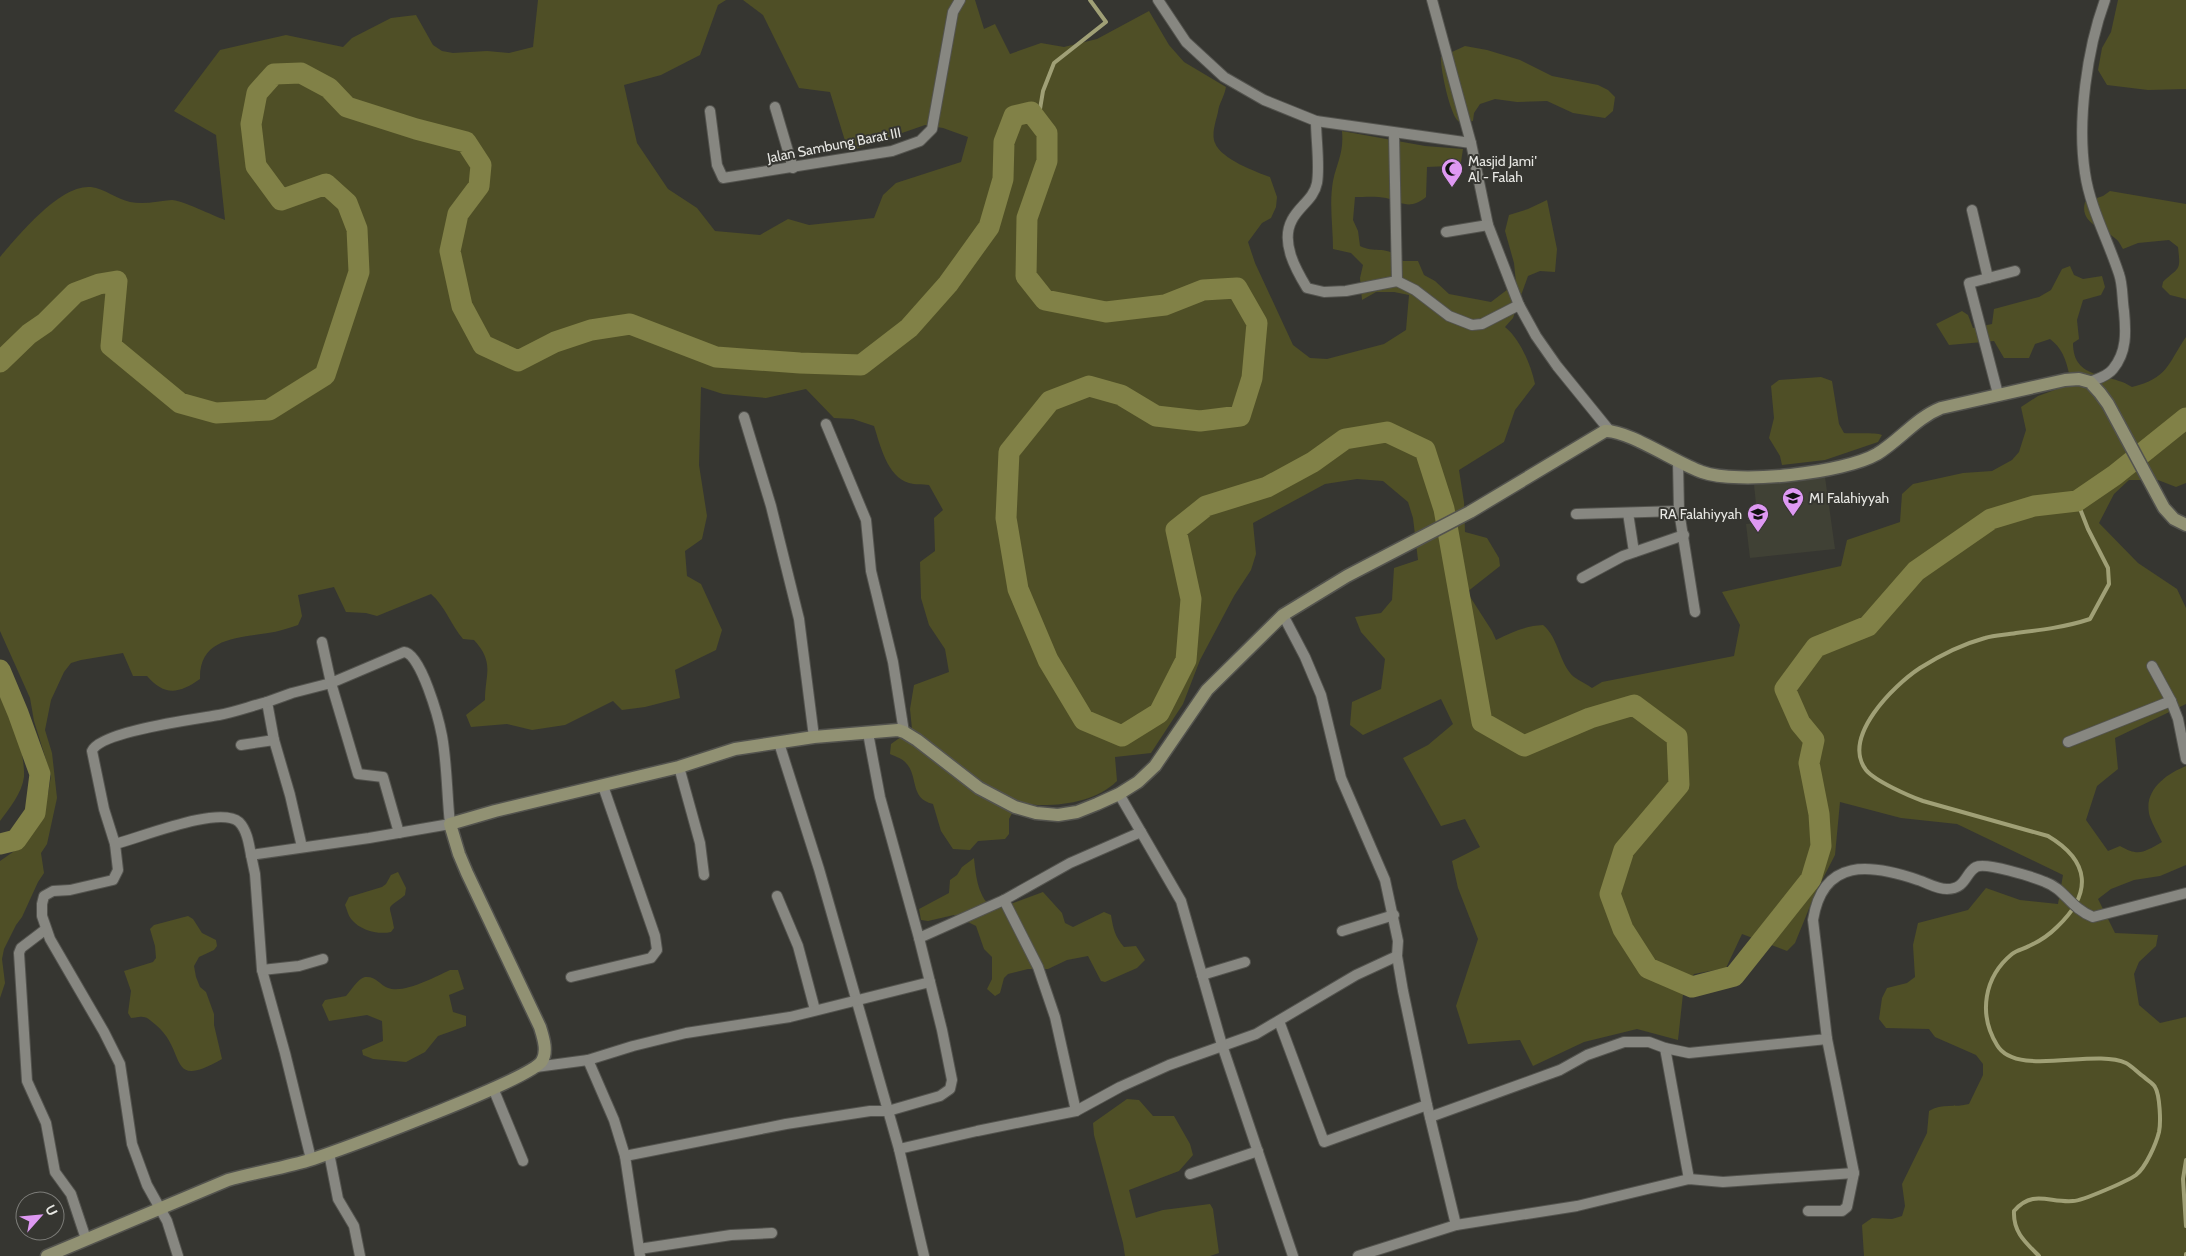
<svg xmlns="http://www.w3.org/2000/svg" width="2186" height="1256" font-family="Cabin,sans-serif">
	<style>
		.built { fill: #404135 }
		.green { fill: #4f4f26 }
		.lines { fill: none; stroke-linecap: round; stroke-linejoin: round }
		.stream { stroke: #a0a076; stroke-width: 4 }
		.river { stroke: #818147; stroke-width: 21 }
		.minor-casing { stroke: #53534e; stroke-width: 12 }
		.secondary-casing { stroke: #53534e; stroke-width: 15 }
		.minor { stroke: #878781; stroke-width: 10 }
		.secondary { stroke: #919173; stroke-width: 12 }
		.labels { text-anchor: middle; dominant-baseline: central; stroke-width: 4; stroke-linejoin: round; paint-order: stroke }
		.street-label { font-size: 14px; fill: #e8e8e4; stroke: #363631 }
		.poi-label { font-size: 14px; fill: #e8e8e4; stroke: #363631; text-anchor: start }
	</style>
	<rect width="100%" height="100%" fill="#363631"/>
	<!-- built -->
	<polygon class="built" points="1825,477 1835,549 1750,558 1746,524 1758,523 1754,485"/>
	<!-- green -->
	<g class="green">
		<path d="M 538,0 L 726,0 L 718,5 L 700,55 L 661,75 L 624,85 L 637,143 L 668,189 L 697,208 L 715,231 L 760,235 L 788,219 L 809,225 L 874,218 L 883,195 L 896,183 L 961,162 L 968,137 L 943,128 L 925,125 L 853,150 L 846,144 L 830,92 L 799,88 L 763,15 L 743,0 L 975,0 L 984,29 L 995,24 L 1010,54 L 1041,43 L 1064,47 L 1097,39 L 1149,11 L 1169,45 L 1184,62 L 1226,87 C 1224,98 1219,103 1218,112 C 1216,121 1211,134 1215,143 C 1221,159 1256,172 1270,177 L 1277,197 L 1276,207 L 1271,218 L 1262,223 L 1248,242 L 1255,263 L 1293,345 L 1310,358 L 1327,359 L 1384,344 L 1406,330 L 1409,295 L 1394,292 L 1376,292 L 1362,300 L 1360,278 L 1363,265 L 1351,253 L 1333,249 C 1333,226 1329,204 1333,181 C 1337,162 1344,153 1342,131 L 1425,146 L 1463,149 L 1461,162 L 1449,166 L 1427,167 L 1426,197 C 1410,210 1403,203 1386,198 C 1377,196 1364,197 1355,197 L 1353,220 L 1358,231 L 1360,246 C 1376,254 1387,244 1403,261 L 1418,261 L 1424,275 L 1435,281 L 1449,294 L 1491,302 L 1516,283 L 1514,263 L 1505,231 L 1509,215 L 1528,209 L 1547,200 L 1557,249 L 1555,272 L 1540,271 L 1528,276 L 1513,318 L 1505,327 C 1520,339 1531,365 1535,384 L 1515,410 L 1504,442 L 1459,470 L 1464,502 L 1465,532 L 1487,538 L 1499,558 L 1500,566 L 1467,592 L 1492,631 L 1496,640 C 1512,632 1525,626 1543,625 C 1559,638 1559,664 1574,677 C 1579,681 1587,684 1592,688 L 1602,682 L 1734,656 L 1740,625 L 1722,592 L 1841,566 L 1847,540 L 1900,522 L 1902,494 L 1913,484 L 1963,473 L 1992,471 L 2012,460 L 2019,452 L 2026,430 L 2021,407 L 2038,396 L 2071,384 C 2068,367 2065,350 2050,339 L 2035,344 L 2029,358 L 2004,358 L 1994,341 L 1949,345 L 1936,324 L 1962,311 L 1968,315 L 1973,328 L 1992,324 L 1994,309 L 2039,297 L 2051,290 L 2062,269 L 2070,266 L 2074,275 L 2083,279 L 2102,276 L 2105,287 L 2101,295 L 2083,300 L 2077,320 L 2079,339 L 2073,343 C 2073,381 2110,372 2132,387 C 2168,378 2167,365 2186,337 L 2186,483 L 2176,487 L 2158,480 L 2129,480 L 2114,494 L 2099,523 L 2138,563 L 2177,589 L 2186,608 L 2186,704 L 2115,738 L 2118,769 L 2097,786 L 2086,820 L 2108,851 L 2120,846 C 2139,857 2144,852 2162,842 C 2158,834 2153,825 2150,817 C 2142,791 2166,774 2186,766 L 2186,865 L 2160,876 L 2134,880 L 2111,889 L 2098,899 L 2115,933 L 2158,935 L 2156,946 L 2139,962 L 2134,974 L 2139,1005 L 2160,1023 L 2186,1017 L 2186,1256 L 1864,1256 L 1862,1225 L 1872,1218 L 1892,1219 L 1902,1216 L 1905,1206 L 1902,1184 L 1927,1133 L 1929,1111 C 1942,1103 1955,1108 1969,1104 L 1983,1075 L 1983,1064 L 1976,1055 L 1935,1037 L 1929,1029 L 1886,1028 L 1879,1019 L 1882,998 L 1887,988 L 1907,983 L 1915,977 L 1913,945 L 1918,923 L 1968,910 L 1986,888 L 2020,900 L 2058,904 L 2063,875 L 1957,824 L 1901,818 L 1840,802 L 1835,855 L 1815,894 L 1795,943 L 1787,951 L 1742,934 L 1726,968 L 1694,974 L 1683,994 L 1678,1040 L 1637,1029 L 1584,1042 L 1533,1066 L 1520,1040 L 1468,1044 L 1456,1006 L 1478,939 L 1458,888 L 1452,861 L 1480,847 L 1465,819 L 1441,826 L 1403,758 L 1428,745 L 1453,724 L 1441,699 L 1363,735 L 1350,725 L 1352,702 L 1381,689 L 1385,659 L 1361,632 L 1355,617 L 1381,613 L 1392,600 L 1394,568 L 1418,560 L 1413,518 L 1408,502 L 1383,481 L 1357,479 L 1325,484 L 1253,523 L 1256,554 L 1251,570 L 1234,596 L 1200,660 L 1183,704 L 1151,753 L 1115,757 L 1117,781 C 1098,800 1065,806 1037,805 C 1031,805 1025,802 1018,802 L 1009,819 L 1009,834 L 1005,839 L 978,841 L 970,850 L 953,849 L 941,831 L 933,804 C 908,798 920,775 904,761 C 901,758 894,756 890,754 L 891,744 L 912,729 L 910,709 L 914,685 L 949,672 L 945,649 L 929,625 L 921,598 L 920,562 L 935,551 L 934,518 L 943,510 L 929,485 C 922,484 915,485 909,483 C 887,477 880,444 874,426 L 853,419 L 834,418 L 806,389 L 766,398 L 723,394 L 701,387 L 699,465 L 707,516 L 702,539 L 685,551 L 687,576 L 701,584 L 722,630 L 716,650 L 675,670 L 680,698 L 645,707 L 622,710 L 613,701 L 565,725 L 532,730 L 507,724 L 471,727 L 466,715 L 485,700 C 485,674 495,663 474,640 L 463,639 C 451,625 445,606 431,594 L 377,616 L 366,613 L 346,612 L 334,587 L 298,595 L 302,616 L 298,625 C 288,628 278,632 268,633 C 237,638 199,638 200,679 C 179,694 164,696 147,676 L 133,676 L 123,653 L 81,660 L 71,663 L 64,672 L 51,700 L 45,730 L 52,753 L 57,798 L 47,844 L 41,853 L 44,873 L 38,882 L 22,917 L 16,925 L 4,949 L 2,959 L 5,983 L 0,998 L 0,861 L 23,845 L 30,837 L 48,794 L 51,776 L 34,721 L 30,698 L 0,631 L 0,257 C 18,236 60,184 91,187 C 105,189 117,199 130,202 C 144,205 159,201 172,200 C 181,200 214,216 225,220 L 216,135 L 174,111 L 220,50 L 286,35 L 343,47 L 352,38 L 391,18 L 416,15 L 433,45 L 442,51 L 453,53 L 487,51 L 509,53 L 533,47 Z"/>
		<polygon points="2118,0 2186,0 2186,89 2148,90 2107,85 2098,70 2102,48 2111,32"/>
		<path d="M 1465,46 L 1487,50 L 1520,60 L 1552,76 L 1598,85 L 1608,90 L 1615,97 L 1613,111 L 1605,118 L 1573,113 L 1547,101 L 1517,102 L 1495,99 L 1480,104 L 1474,113 L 1473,121 C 1468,122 1462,125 1458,121 C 1450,114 1440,68 1441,57 Z"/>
		<path d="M 2110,191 L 2186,204 L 2186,299 L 2170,295 L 2162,287 L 2163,282 C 2179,266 2181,273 2178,247 L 2169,240 L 2138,243 L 2123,249 C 2121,246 2119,241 2116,239 C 2104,228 2079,224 2085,202 L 2103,196 Z"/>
		<path d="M 1821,377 L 1832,381 L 1839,424 L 1844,433 C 1854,434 1875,432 1882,435 L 1878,442 L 1825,460 L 1782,465 L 1780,456 L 1769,438 L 1774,418 L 1771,386 L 1779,380 Z"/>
		<path d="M 0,697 C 14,713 25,756 24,777 C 22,793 9,809 0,821 Z"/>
		<path d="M 974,858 C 976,878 978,897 994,910 L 1043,892 L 1062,913 L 1065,923 L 1073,927 L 1104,912 L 1111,915 C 1113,928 1115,937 1124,947 L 1136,946 L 1145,960 L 1137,968 L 1105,982 L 1101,981 L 1088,956 L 1067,960 L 1048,969 L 1028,969 L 1008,974 L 1004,978 L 1000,993 L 995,996 L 987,989 L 992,979 L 992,957 L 984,949 L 976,926 L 954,915 L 928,921 L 921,920 L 919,909 L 949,893 L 950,880 L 957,875 L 962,867 Z"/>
		<path d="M 398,872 L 406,888 L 405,895 C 384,912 390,901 394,928 L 391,932 C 378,935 360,930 352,920 C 348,916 347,909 345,905 L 349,897 L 382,887 L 386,884 L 391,875 Z"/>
		<path d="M 188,916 L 193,919 L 202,933 L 216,940 L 217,946 L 214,950 L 199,957 L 194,966 L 196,977 L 200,987 L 206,992 L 214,1014 L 214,1025 L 222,1059 C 166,1091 188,1052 156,1025 C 152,1022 148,1017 143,1017 C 139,1016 135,1018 131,1018 L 128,1013 L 131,991 L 124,971 L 153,962 L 156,958 L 155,946 L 150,929 L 154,925 Z"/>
		<path d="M 450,970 L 458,970 L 464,989 L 449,995 L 453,1012 L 466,1016 L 466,1026 L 438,1036 L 425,1052 L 406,1062 L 373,1059 L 363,1055 L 362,1050 L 383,1041 L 382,1021 L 367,1015 L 329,1021 L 322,1005 L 325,1000 L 346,996 C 351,991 358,978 365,977 C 376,976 380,985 388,988 C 404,994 435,977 450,970 Z"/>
		<polygon points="1127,1099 1139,1100 1153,1116 1174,1116 1190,1144 1193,1155 1179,1171 1129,1190 1136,1218 1163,1210 1210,1204 1213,1209 1219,1253 1210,1256 1125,1256 1123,1243 1094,1135 1093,1123"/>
	</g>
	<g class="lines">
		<!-- stream -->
		<g class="stream">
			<polyline points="1038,121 1043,91 1054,63 1106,22 1090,0"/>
			<polyline points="2186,1160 2183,1179 2186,1226"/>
			<path d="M 2039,1256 C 2025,1242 2013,1232 2014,1211 C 2033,1189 2049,1203 2073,1201 C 2082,1201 2128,1181 2136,1175 C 2146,1167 2156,1144 2159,1132 C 2161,1123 2160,1095 2155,1087 C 2153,1083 2147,1080 2144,1077 C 2138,1073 2132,1066 2126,1063 C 2094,1048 2016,1078 1997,1045 C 1978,1014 1984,977 2012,954 C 2017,950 2024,949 2029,946 C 2038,942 2050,934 2057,927 C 2093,893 2090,861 2048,836 L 1923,801 C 1909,796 1875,781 1866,770 C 1841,737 1894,685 1920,668 C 1939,656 1963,644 1985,638 C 1995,635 2006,635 2016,633 C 2041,630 2066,627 2090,619 L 2109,584 L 2108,568 L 2088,529 L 2077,501"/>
			<polyline points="2186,1256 2186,1254"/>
		</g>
		<!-- river -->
		<g class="river">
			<polyline points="0,362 29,334 45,323 75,293 99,284 117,281 111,346 180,403 216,413 269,410 325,375 359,272 357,229 347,203 326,184 281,200 256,166 251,124 257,93 274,74 301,73 329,88 347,107 416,129 466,142 481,165 479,186 458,214 450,251 462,306 483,345 518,361 555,342 591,330 630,324 716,357 800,363 861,365 909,328 948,284 989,227 1003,179 1004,142 1014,116 1031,112 1047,133 1047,161 1027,218 1026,276 1045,300 1106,312 1165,305 1203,290 1237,288 1257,323 1252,378 1240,416 1200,421 1156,416 1121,395 1089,386 1050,401 1009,452 1006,518 1018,589 1048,660 1084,720 1122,736 1159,713 1186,660 1191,599 1176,530 1206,506 1267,487 1313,462 1345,439 1387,432 1425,450 1444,509 1482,722 1524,746 1590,718 1634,705 1677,737 1679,785 1624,850 1610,894 1623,929 1648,968 1692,987 1734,976 1811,879 1821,846 1819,814 1809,763 1814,740 1800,723 1785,689 1816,647 1868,626 1916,571 1991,519 2034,506 2077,501 2115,475 2186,418"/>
			<polyline points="0,670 18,713 40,774 35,813 16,840 0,844"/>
		</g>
		<!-- minor casing -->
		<g class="minor-casing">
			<g id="minor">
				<polyline points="1158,0 1186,42 1224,77 1264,100 1316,121 1471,143"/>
				<polyline points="1432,0 1471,143 1488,225 1519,305 1536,336 1557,366 1609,430"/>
				<polyline points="775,107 793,168"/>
				<polyline points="710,111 717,165 723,178 892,151 920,141 932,129 953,12 960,0"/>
				<path d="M 1316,121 C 1316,140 1320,165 1317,183 C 1314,199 1299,206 1292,220 C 1280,242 1296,270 1307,288 L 1324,292 L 1346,291 L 1397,281 L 1415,290 L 1449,316 L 1472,325 L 1482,324 L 1519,305"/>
				<polyline points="1394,133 1397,281"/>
				<polyline points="1972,210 1988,278"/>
				<polyline points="1446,232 1488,225"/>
				<path d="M 2090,382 C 2097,379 2108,376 2113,369 C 2127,352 2126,332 2124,311 C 2122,299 2123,285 2119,274 C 2108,240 2090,208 2085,173 C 2077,121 2087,49 2105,0"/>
				<polyline points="1998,394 1969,283 2015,271"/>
				<polyline points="744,417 771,506 799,619 814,737"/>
				<polyline points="826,424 866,520 871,571 893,662 904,732"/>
				<polyline points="1679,511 1695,612"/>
				<polyline points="1628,513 1634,552"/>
				<polyline points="1576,514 1679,511 1678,462"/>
				<polyline points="1582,578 1623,556 1684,535"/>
				<polyline points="1283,615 1305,657 1321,695 1341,778 1385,880 1398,941 1397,956 1403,991 1427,1105 1456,1225"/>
				<polyline points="2152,666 2171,701 2178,719 2186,759"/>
				<polyline points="274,740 267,702 292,693 331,683 358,774 383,777 399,833"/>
				<polyline points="2068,742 2171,701"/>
				<polyline points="779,743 819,869 899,1149 977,1131 1076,1111 1120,1087 1169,1065 1256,1034 1356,975 1397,956"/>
				<polyline points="241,745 274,740 290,795 302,847"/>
				<polyline points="679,767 700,843 704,875"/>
				<polyline points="1119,794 1181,901 1222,1045 1293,1256"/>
				<path d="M 115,844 L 104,809 L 92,751 C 100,731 197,719 219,715 C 235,712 251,706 267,702"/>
				<polyline points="251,855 255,874 262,970 285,1053 311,1159"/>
				<polyline points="777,896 798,946 815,1010"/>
				<polyline points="46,929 21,948 19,953 27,1081 46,1123 55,1172 71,1194 86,1239"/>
				<polyline points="1342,931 1394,915"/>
				<polyline points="919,938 1004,900"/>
				<polyline points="262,970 299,966 323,959"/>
				<polyline points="1202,975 1245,962"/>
				<polyline points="571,977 651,958 657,950 655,936 603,786"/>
				<polyline points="1279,1021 1324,1142 1427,1105"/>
				<polyline points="1665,1048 1689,1179"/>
				<polyline points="536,1067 588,1060"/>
				<polyline points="493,1088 523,1161"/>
				<polyline points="1076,1111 1055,1017 1038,967 1004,900 1070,863 1141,832"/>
				<path d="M 1430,1117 L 1560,1070 L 1587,1055 L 1624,1042 L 1649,1042 L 1665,1048 L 1689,1053 L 1827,1039 L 1813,920 C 1823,857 1871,864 1918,880 C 1928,883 1936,889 1947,889 C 1966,889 1965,873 1976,867 C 1986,862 2033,877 2045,882 C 2065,889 2070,908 2093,917 L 2186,893"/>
				<polyline points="899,1149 924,1256"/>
				<polyline points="329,1153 338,1199 354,1226 360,1256"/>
				<polyline points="625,1156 786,1124 870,1111 888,1111 940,1096 950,1089 952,1080 942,1030 919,938 880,797 868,733"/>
				<polyline points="1190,1174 1258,1151"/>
				<polyline points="1808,1211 1842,1211 1847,1207 1854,1173 1827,1039"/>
				<polyline points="639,1249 731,1235 772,1233"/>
				<path d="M 178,1256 L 167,1221 L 147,1185 L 132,1144 L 120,1064 L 104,1032 L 50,939 L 42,916 L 42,904 L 44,896 L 53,891 L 70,890 L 113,880 L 118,870 L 115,844 C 140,838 219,805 239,822 C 247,830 249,844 251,855 L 369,838 L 450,824 C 447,797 447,763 442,736 C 439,720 421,653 404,652 L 331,683 L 322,642"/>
				<polyline points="640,1256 625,1156 614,1120 588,1060 633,1046 686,1033 790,1017 930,982"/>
				<polyline points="1358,1256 1456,1225 1577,1206 1689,1179 1723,1182 1854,1173"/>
			</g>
		</g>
		<!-- secondary casing -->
		<g class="secondary-casing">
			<path id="secondary" d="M 47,1256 L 228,1180 C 256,1172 285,1168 313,1159 C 345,1148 530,1080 542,1061 C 548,1051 543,1037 540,1027 L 467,873 L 459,854 L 450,824 L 495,811 L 679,767 L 735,749 L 814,737 L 898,730 L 904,732 L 917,740 L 979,788 L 1015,807 L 1036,813 L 1058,815 L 1077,812 L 1097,804 L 1119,794 L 1138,782 L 1155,766 L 1207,690 L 1283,615 L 1347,576 L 1470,512 L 1605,431 C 1626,429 1678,464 1702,472 C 1738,485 1844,473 1877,454 C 1900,440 1916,418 1941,408 L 2065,380 L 2079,379 L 2090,382 L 2100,393 L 2108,404 L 2164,508 L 2174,519 L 2186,525"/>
		</g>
		<!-- minor -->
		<use href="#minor" class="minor"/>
		<!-- secondary -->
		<use href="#secondary" class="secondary"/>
	</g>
	<!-- icons -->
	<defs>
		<g id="mosque-pin" transform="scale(1.125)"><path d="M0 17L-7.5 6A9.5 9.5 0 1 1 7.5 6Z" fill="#de98f2" stroke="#363631"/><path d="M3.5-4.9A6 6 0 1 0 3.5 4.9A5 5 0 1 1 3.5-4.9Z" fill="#111"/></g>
		<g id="school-pin" transform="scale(1.125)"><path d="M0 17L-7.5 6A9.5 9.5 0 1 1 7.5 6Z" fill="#de98f2" stroke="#363631"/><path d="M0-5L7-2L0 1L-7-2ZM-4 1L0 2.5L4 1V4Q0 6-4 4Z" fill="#111"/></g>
	</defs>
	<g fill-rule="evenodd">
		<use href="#mosque-pin" x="1452" y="169"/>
		<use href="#school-pin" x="1793" y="498"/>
		<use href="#school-pin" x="1758" y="514"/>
	</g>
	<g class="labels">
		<!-- street labels -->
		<g class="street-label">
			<text transform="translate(834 145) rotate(-11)">Jalan Sambung Barat III</text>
		</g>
		<!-- poi labels -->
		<g class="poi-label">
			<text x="1468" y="161">Masjid Jami'<tspan x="1468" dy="16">Al - Falah</tspan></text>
			<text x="1809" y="498">MI Falahiyyah</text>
			<text x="1742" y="514" text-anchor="end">RA Falahiyyah</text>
		</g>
	</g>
	<!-- north arrow -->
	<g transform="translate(40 1216) rotate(63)"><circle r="24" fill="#363631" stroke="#7d7d79"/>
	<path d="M0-4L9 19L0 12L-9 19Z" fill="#de98f2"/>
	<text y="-8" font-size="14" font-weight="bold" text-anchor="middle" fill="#e8e8e4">U</text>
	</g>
</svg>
